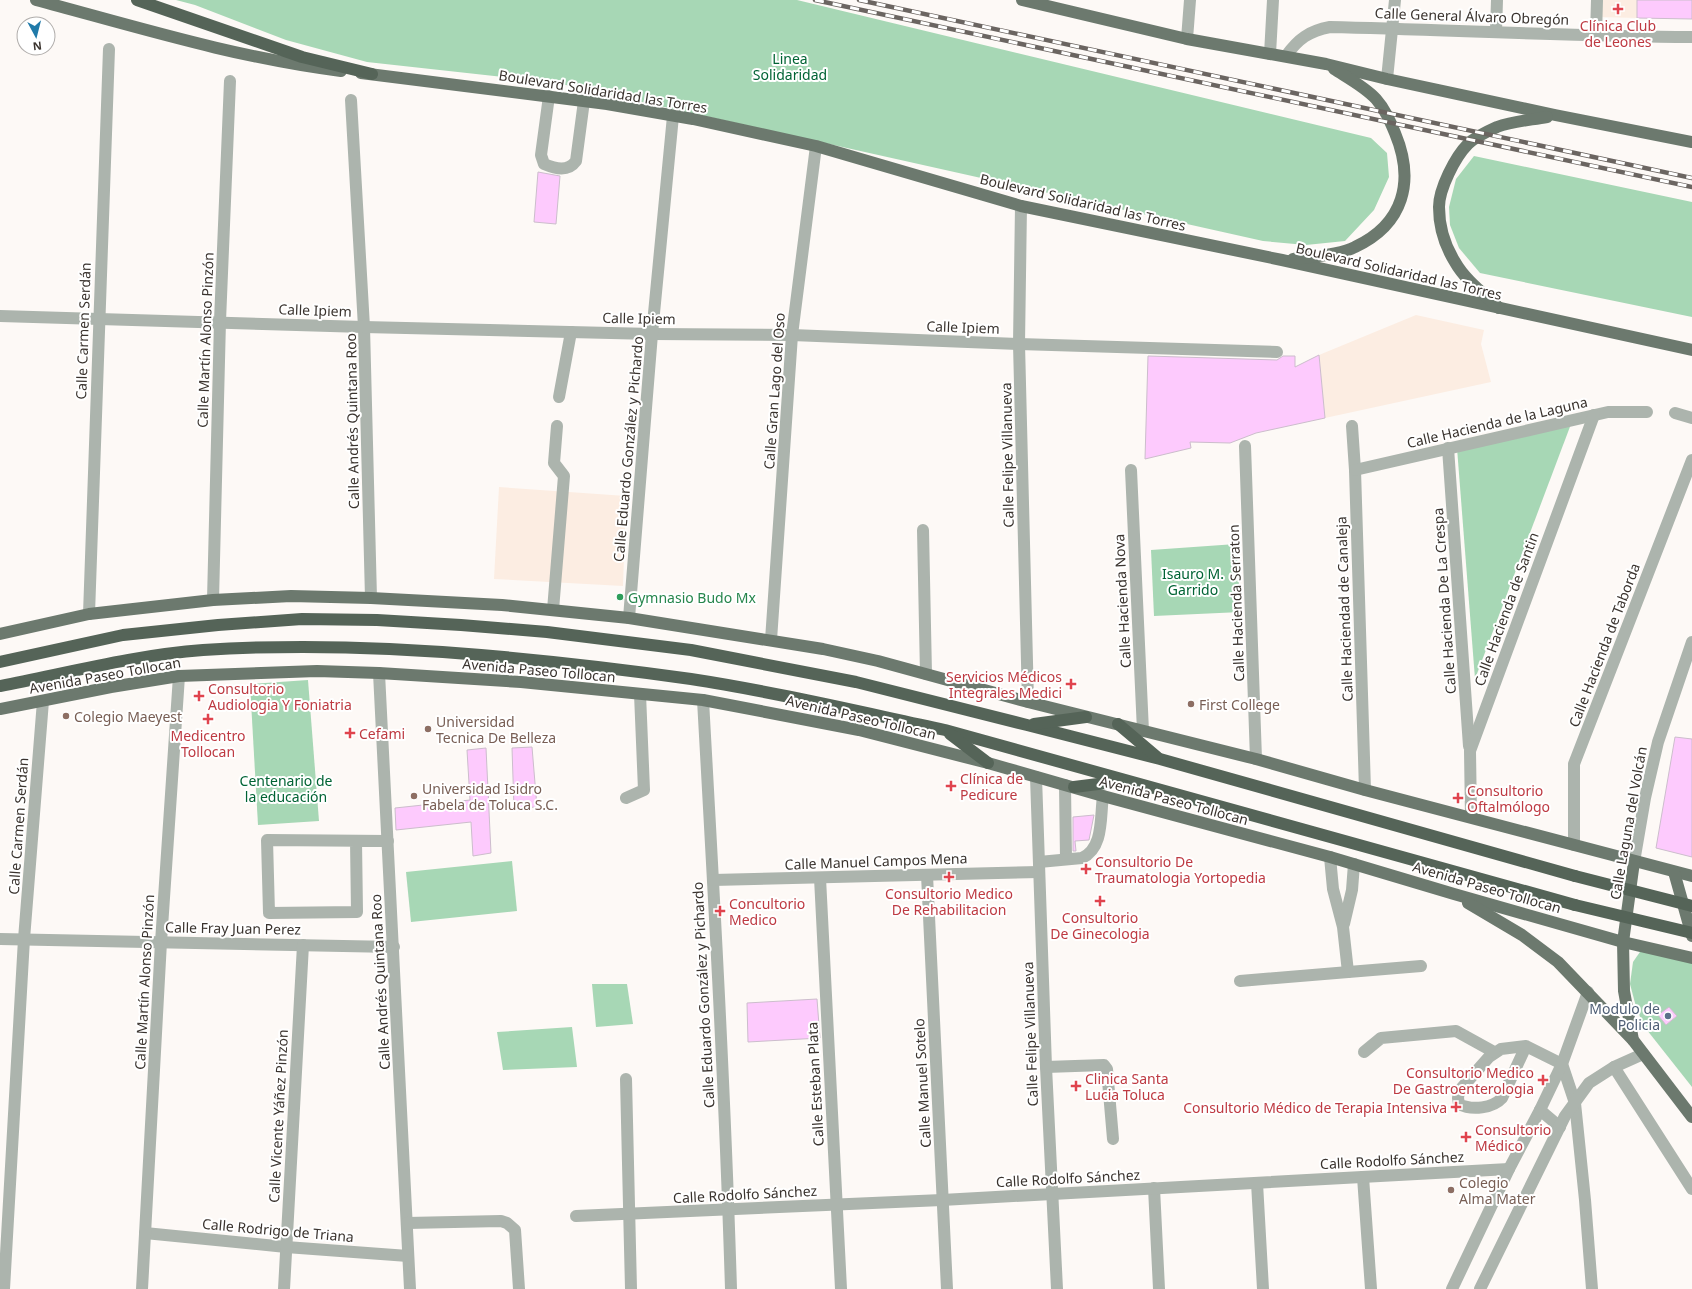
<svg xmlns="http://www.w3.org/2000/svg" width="1692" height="1289" font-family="'Noto Sans',sans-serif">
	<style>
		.built { fill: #fcede2 }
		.green { fill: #a7d7b5 }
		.building { fill: #fdcafd; stroke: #ccbdcc }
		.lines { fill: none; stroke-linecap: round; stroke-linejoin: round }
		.minor { stroke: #acb4ad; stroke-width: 12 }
		.major { stroke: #6c796e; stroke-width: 12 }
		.highway { stroke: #556458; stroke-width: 12 }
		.rail-casing { stroke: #6b6561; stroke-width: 4.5 }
		.rail { stroke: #fff; stroke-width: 3; stroke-dasharray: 9; stroke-linecap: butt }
		.highway-bridge { stroke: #556458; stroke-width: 12 }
		.health-dot { fill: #e0444e; stroke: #fff; stroke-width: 1.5 }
		.leisure-dot { fill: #2e9e5b; stroke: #fff; stroke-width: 1.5 }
		.education-dot { fill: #8d6e63; stroke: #fff; stroke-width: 1.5 }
		.service-dot { fill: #5c6f8a; stroke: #fff; stroke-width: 1.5 }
		.labels { text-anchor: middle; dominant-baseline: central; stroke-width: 4; stroke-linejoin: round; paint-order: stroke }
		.street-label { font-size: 14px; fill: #3a332e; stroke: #fff }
		.health-label { font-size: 14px; fill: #be3a42; stroke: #fff; text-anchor: start }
		.park-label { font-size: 14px; fill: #006334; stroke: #fff }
		.leisure-label { font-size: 14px; fill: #27864d; stroke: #fff; text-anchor: start }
		.education-label { font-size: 14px; fill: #785e54; stroke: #fff; text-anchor: start }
		.service-label { font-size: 14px; fill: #4e5e75; stroke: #fff; text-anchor: end }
	</style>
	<rect width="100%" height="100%" fill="#fdf9f6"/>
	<!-- built -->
	<g class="built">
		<polygon points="1600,0 1637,0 1637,18 1599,17"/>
		<polygon points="1416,315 1484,330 1481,344 1491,382 1325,418 1319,355"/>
		<polygon points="499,487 626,496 623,586 494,579"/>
	</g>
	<!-- green -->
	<g class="green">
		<polygon points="176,0 797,0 1371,138 1387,153 1389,177 1374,210 1345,241 1306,245 1263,241 557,83 367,62 286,40 195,5"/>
		<polygon points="1474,156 1692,202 1692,317 1480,273 1459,248 1450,225 1449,207 1456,179"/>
		<polygon points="1571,424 1475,679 1457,448"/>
		<polygon points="1236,544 1241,612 1154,616 1151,550"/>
		<polygon points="308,680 319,821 258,825 250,684"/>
		<polygon points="512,861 517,911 411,922 406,872"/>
		<polygon points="1642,949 1692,963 1692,1087 1643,1025 1635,1003 1630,984 1633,962"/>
		<polygon points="592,984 627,984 633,1024 596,1027"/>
		<polygon points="572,1027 577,1067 503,1070 497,1032"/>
	</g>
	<!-- building -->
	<g class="building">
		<polygon points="1637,0 1692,0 1692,19 1637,18"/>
		<polygon points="538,172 560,176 556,224 534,222"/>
		<polygon points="1319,355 1325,418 1256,433 1230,443 1190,442 1191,448 1145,459 1148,356 1277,360 1283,356 1295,356 1295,367"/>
		<polygon points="1675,737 1692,739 1692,857 1656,848"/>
		<polygon points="532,747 537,807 514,808 512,748"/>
		<polygon points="486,748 491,853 473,856 471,822 396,830 395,808 470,800 467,750"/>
		<polygon points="1094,815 1089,840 1075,841 1076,851 1073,851 1073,817"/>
		<polygon points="817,999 820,1038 748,1042 747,1003"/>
		<polygon points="1669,1007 1677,1016 1666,1025 1658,1015"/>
	</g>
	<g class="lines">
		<!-- minor -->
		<g class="minor">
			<polyline points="1496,31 1497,0"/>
			<polyline points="1596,36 1597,0"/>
			<polyline points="1187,39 1190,0"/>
			<polyline points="1270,54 1273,0"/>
			<path d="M 1286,56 C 1298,39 1309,31 1330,27 C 1451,30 1571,36 1692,37"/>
			<polyline points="1387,79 1395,0"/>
			<path d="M 549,96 L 541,155 L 544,164 C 556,169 568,172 576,161 L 584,101"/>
			<polyline points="351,100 364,327 371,598"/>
			<polyline points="1021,206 1019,344 1028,702"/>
			<polyline points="0,316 364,327 652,334 792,335 1019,344 1277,352"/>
			<polyline points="559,397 571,332"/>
			<polyline points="1675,413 1692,418"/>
			<polyline points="1352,426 1355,470 1365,790"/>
			<polyline points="1245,446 1256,759"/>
			<polyline points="1448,448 1469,746"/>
			<polyline points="1131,470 1143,731"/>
			<polyline points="1355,470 1608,412 1647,412"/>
			<polyline points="923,530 926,674"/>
			<polyline points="213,600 220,321 230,81"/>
			<polyline points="553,610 564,476 554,463 557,426"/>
			<polyline points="89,614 109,49"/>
			<polyline points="629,618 652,334 673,116"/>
			<polyline points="771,640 792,335 816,146"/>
			<polyline points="379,673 410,1289"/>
			<path d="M 703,700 C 714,896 725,1092 731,1289"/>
			<polyline points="1036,777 1046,1067 1057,1289"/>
			<polyline points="1065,785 1066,859"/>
			<polyline points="626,798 644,790 640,694"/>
			<polyline points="1471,817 1470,751 1594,415"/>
			<polyline points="356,841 357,912 269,913 267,840 388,841"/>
			<polyline points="1574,845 1574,764 1692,460"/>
			<polyline points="1330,857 1333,889 1343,927 1348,972"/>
			<path d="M 1039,862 L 1082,858 C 1104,848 1100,817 1103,796"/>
			<polyline points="1634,862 1645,798 1658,742 1692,642"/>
			<polyline points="927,875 947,1289"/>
			<polyline points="820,878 841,1289"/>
			<polyline points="713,880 1039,872"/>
			<polyline points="1344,924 1352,890 1354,864"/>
			<polyline points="0,939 394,947"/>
			<polyline points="1240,981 1421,966"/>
			<path d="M 1526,1046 L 1502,1098 C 1493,1108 1472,1111 1459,1104 L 1458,1098 L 1459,1091 L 1489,1057 L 1501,1049 L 1526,1046 L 1562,1064 L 1575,1103 L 1585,1200 L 1592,1289"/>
			<polyline points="1364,1052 1381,1038 1456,1031 1494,1052"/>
			<polyline points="1046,1067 1104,1065 1107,1069 1113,1139"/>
			<polyline points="1614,1067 1692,1189"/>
			<polyline points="626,1079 631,1289"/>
			<polyline points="1540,1110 1560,1127"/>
			<polyline points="1363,1177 1371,1289"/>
			<polyline points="1257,1183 1263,1289"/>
			<polyline points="1154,1188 1159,1289"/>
			<polyline points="576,1216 942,1200 1509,1169"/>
			<polyline points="407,1223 501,1221 507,1223 515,1230 519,1289"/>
			<polyline points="145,1233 286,1247 408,1256"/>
			<polyline points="4,1289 24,939 43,701"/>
			<polyline points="142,1289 161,942 179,676"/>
			<polyline points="284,1289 303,945"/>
			<polyline points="1452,1289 1509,1169 1540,1110 1562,1064 1588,992"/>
			<polyline points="1480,1289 1565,1116 1589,1083 1614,1067 1643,1054"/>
		</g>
		<!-- major -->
		<g class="major">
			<path d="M 36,0 C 137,27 237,58 341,71"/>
			<polyline points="1022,0 1187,39 1326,64 1387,79 1555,115 1692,142"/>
			<polyline points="361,73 607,104 693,119 816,146 1021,206 1282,260 1692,350"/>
			<path d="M 1293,259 C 1310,257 1340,255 1355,247 C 1404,224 1415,181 1395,133 C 1390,121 1385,109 1376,99 C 1365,87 1348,78 1334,69"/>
			<path d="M 1499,308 C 1484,294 1465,280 1455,262 C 1445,246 1439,226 1439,207 C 1439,189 1455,157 1468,144 C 1475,137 1488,131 1497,127 C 1513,121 1531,120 1547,117"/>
			<polyline points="0,634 89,614 213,600 291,596 371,598 502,605 629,618 823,649 878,661 1028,702 1256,759 1365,790 1692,876"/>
			<polyline points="0,709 111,687 179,676 317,671 379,673 521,682 703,700 859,730 988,763 1103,796 1330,857 1454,894 1623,942 1692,958"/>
			<polyline points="1634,862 1623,942 1624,991 1633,1040 1692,1117"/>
			<polyline points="1674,872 1692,936"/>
			<polyline points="1468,903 1522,935 1558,962 1633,1040"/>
		</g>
		<!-- highway -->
		<g class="highway">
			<polyline points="137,0 302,57 372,74"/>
			<polyline points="0,662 123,635 218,625 302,619 377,620 461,625 547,632 691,650 856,682 1027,725 1160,759 1575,876"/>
			<path d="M 0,686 C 67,673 135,655 203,650 C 296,644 388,647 481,655 C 551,661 621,669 691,679 C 776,692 860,712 945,730 L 1575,905"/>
			<polyline points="1034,724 1086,717"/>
			<polyline points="1118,724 1157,757"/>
			<polyline points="950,734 988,763"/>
			<polyline points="1074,787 1122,781"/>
		</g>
		<!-- rail casing -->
		<g class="rail-casing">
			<g id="rail">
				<polyline points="815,0 1692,187"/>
				<polyline points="859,0 1692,178"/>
			</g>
		</g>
		<!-- rail -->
		<use href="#rail" class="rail"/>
		<!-- highway-bridge -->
		<g class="highway-bridge">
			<polyline points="1575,876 1692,906"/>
			<polyline points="1575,905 1692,933"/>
		</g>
	</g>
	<!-- markers -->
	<g class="health-dot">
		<path d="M1616 3h4v4h4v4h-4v4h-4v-4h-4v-4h4z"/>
		<path d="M1069 678h4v4h4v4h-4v4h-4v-4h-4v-4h4z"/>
		<path d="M197 690h4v4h4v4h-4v4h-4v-4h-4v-4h4z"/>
		<path d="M206 713h4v4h4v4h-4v4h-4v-4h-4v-4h4z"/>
		<path d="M348 727h4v4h4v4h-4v4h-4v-4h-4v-4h4z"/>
		<path d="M949 780h4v4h4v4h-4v4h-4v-4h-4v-4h4z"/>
		<path d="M1456 792h4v4h4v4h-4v4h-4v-4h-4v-4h4z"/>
		<path d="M1084 863h4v4h4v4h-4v4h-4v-4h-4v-4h4z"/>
		<path d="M947 871h4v4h4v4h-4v4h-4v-4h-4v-4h4z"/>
		<path d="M1098 895h4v4h4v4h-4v4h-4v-4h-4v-4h4z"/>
		<path d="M718 905h4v4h4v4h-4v4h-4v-4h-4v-4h4z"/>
		<path d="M1541 1074h4v4h4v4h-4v4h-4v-4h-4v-4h4z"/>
		<path d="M1074 1080h4v4h4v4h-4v4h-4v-4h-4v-4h4z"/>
		<path d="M1454 1101h4v4h4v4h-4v4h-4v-4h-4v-4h4z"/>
		<path d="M1464 1131h4v4h4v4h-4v4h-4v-4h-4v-4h4z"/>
	</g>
	<circle class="leisure-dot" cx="620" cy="597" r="4"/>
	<g class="education-dot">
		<circle cx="1191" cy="704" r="4"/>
		<circle cx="66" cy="716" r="4"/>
		<circle cx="428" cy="729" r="4"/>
		<circle cx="414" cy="796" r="4"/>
		<circle cx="1451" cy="1190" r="4"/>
	</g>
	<circle class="service-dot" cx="1668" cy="1016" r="4"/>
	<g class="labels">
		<!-- street labels -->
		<g class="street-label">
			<text transform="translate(1472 16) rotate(2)">Calle General Álvaro Obregón</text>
			<text transform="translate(603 91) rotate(9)">Boulevard Solidaridad las Torres</text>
			<text transform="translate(1083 202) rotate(13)">Boulevard Solidaridad las Torres</text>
			<text transform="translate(1399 271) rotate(13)">Boulevard Solidaridad las Torres</text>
			<text transform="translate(315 310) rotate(2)">Calle Ipiem</text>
			<text transform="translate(639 318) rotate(1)">Calle Ipiem</text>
			<text transform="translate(963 327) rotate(2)">Calle Ipiem</text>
			<text transform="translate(83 331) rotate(-88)">Calle Carmen Serdán</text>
			<text transform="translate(205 340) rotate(-88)">Calle Martín Alonso Pinzón</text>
			<text transform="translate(774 391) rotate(-86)">Calle Gran Lago del Oso</text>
			<text transform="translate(352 421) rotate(-91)">Calle Andrés Quintana Roo</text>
			<text transform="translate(1497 422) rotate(-13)">Calle Hacienda de la Laguna</text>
			<text transform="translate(628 449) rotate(-85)">Calle Eduardo González y Pichardo</text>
			<text transform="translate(1007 455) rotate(-91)">Calle Felipe Villanueva</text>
			<text transform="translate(1122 601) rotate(-93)">Calle Hacienda Nova</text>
			<text transform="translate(1444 601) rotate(-94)">Calle Hacienda De La Crespa</text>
			<text transform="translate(1236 603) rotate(-92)">Calle Hacienda Serraton</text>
			<text transform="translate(1344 609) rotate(-92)">Calle Haciendad de Canaleja</text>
			<text transform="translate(1506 609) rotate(-70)">Calle Hacienda de Santin</text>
			<text transform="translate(1604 645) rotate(-69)">Calle Hacienda de Taborda</text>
			<text transform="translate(539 670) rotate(5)">Avenida Paseo Tollocan</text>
			<text transform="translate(105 675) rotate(-10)">Avenida Paseo Tollocan</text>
			<text transform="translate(861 717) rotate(13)">Avenida Paseo Tollocan</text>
			<text transform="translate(1174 800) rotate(15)">Avenida Paseo Tollocan</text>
			<text transform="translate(1628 823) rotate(-80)">Calle Laguna del Volcán</text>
			<text transform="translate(18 826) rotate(-86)">Calle Carmen Serdán</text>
			<text transform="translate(876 861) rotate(-2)">Calle Manuel Campos Mena</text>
			<text transform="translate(1487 887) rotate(16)">Avenida Paseo Tollocan</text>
			<text transform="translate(233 928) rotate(1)">Calle Fray Juan Perez</text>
			<text transform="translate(144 982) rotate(-87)">Calle Martín Alonso Pinzón</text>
			<text transform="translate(380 982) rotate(-93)">Calle Andrés Quintana Roo</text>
			<text transform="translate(703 995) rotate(-93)">Calle Eduardo González y Pichardo</text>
			<text transform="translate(1030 1034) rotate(-92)">Calle Felipe Villanueva</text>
			<text transform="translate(922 1083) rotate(-93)">Calle Manuel Sotelo</text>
			<text transform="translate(815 1084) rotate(-93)">Calle Esteban Plata</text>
			<text transform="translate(278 1116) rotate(-87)">Calle Vicente Yáñez Pinzón</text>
			<text transform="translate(1392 1160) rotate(-3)">Calle Rodolfo Sánchez</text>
			<text transform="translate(1068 1178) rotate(-3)">Calle Rodolfo Sánchez</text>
			<text transform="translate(745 1194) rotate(-3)">Calle Rodolfo Sánchez</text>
			<text transform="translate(278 1230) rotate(5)">Calle Rodrigo de Triana</text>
		</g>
		<!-- health labels -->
		<g class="health-label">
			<text x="1618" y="25" text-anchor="middle">Clínica Club<tspan x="1618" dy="16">de Leones</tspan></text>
			<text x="1062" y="676" text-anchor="end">Servicios Médicos<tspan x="1062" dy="16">Integrales Medici</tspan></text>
			<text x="208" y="688">Consultorio<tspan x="208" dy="16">Audiologia Y Foniatria</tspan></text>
			<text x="359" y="733">Cefami</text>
			<text x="208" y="735" text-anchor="middle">Medicentro<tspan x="208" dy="16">Tollocan</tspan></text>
			<text x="960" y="778">Clínica de<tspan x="960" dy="16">Pedicure</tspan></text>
			<text x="1467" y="790">Consultorio<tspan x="1467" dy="16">Oftalmólogo</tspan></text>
			<text x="1095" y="861">Consultorio De<tspan x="1095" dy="16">Traumatologia Yortopedia</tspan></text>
			<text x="949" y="893" text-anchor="middle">Consultorio Medico<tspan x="949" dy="16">De Rehabilitacion</tspan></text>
			<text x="729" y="903">Concultorio<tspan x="729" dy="16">Medico</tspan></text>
			<text x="1100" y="917" text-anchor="middle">Consultorio<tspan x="1100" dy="16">De Ginecologia</tspan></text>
			<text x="1534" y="1072" text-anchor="end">Consultorio Medico<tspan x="1534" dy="16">De Gastroenterologia</tspan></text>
			<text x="1085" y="1078">Clinica Santa<tspan x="1085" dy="16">Lucia Toluca</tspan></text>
			<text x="1447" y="1107" text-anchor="end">Consultorio Médico de Terapia Intensiva</text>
			<text x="1475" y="1129">Consultorio<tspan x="1475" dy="16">Médico</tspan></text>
		</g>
		<!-- park labels -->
		<g class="park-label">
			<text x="790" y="58">Linea<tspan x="790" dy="16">Solidaridad</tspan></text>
			<text x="1193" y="573">Isauro M.<tspan x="1193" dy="16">Garrido</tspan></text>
			<text x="286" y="780">Centenario de<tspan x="286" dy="16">la educación</tspan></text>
		</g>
		<!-- leisure labels -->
		<g class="leisure-label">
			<text x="628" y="597">Gymnasio Budo Mx</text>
		</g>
		<!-- education labels -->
		<g class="education-label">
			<text x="1199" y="704">First College</text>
			<text x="74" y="716">Colegio Maeyest</text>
			<text x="436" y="721">Universidad<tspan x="436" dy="16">Tecnica De Belleza</tspan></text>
			<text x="422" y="788">Universidad Isidro<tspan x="422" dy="16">Fabela de Toluca S.C.</tspan></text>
			<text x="1459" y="1182">Colegio<tspan x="1459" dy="16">Alma Mater</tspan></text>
		</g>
		<!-- service labels -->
		<g class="service-label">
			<text x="1660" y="1008">Modulo de<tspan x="1660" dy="16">Policia</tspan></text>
		</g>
	</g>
	<!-- north arrow -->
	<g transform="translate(36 36) rotate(173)"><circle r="19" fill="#ffffff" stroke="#b0adab"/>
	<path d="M0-3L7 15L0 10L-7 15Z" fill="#207aa9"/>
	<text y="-6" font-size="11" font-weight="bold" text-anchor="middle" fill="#3a332e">N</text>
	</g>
</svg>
